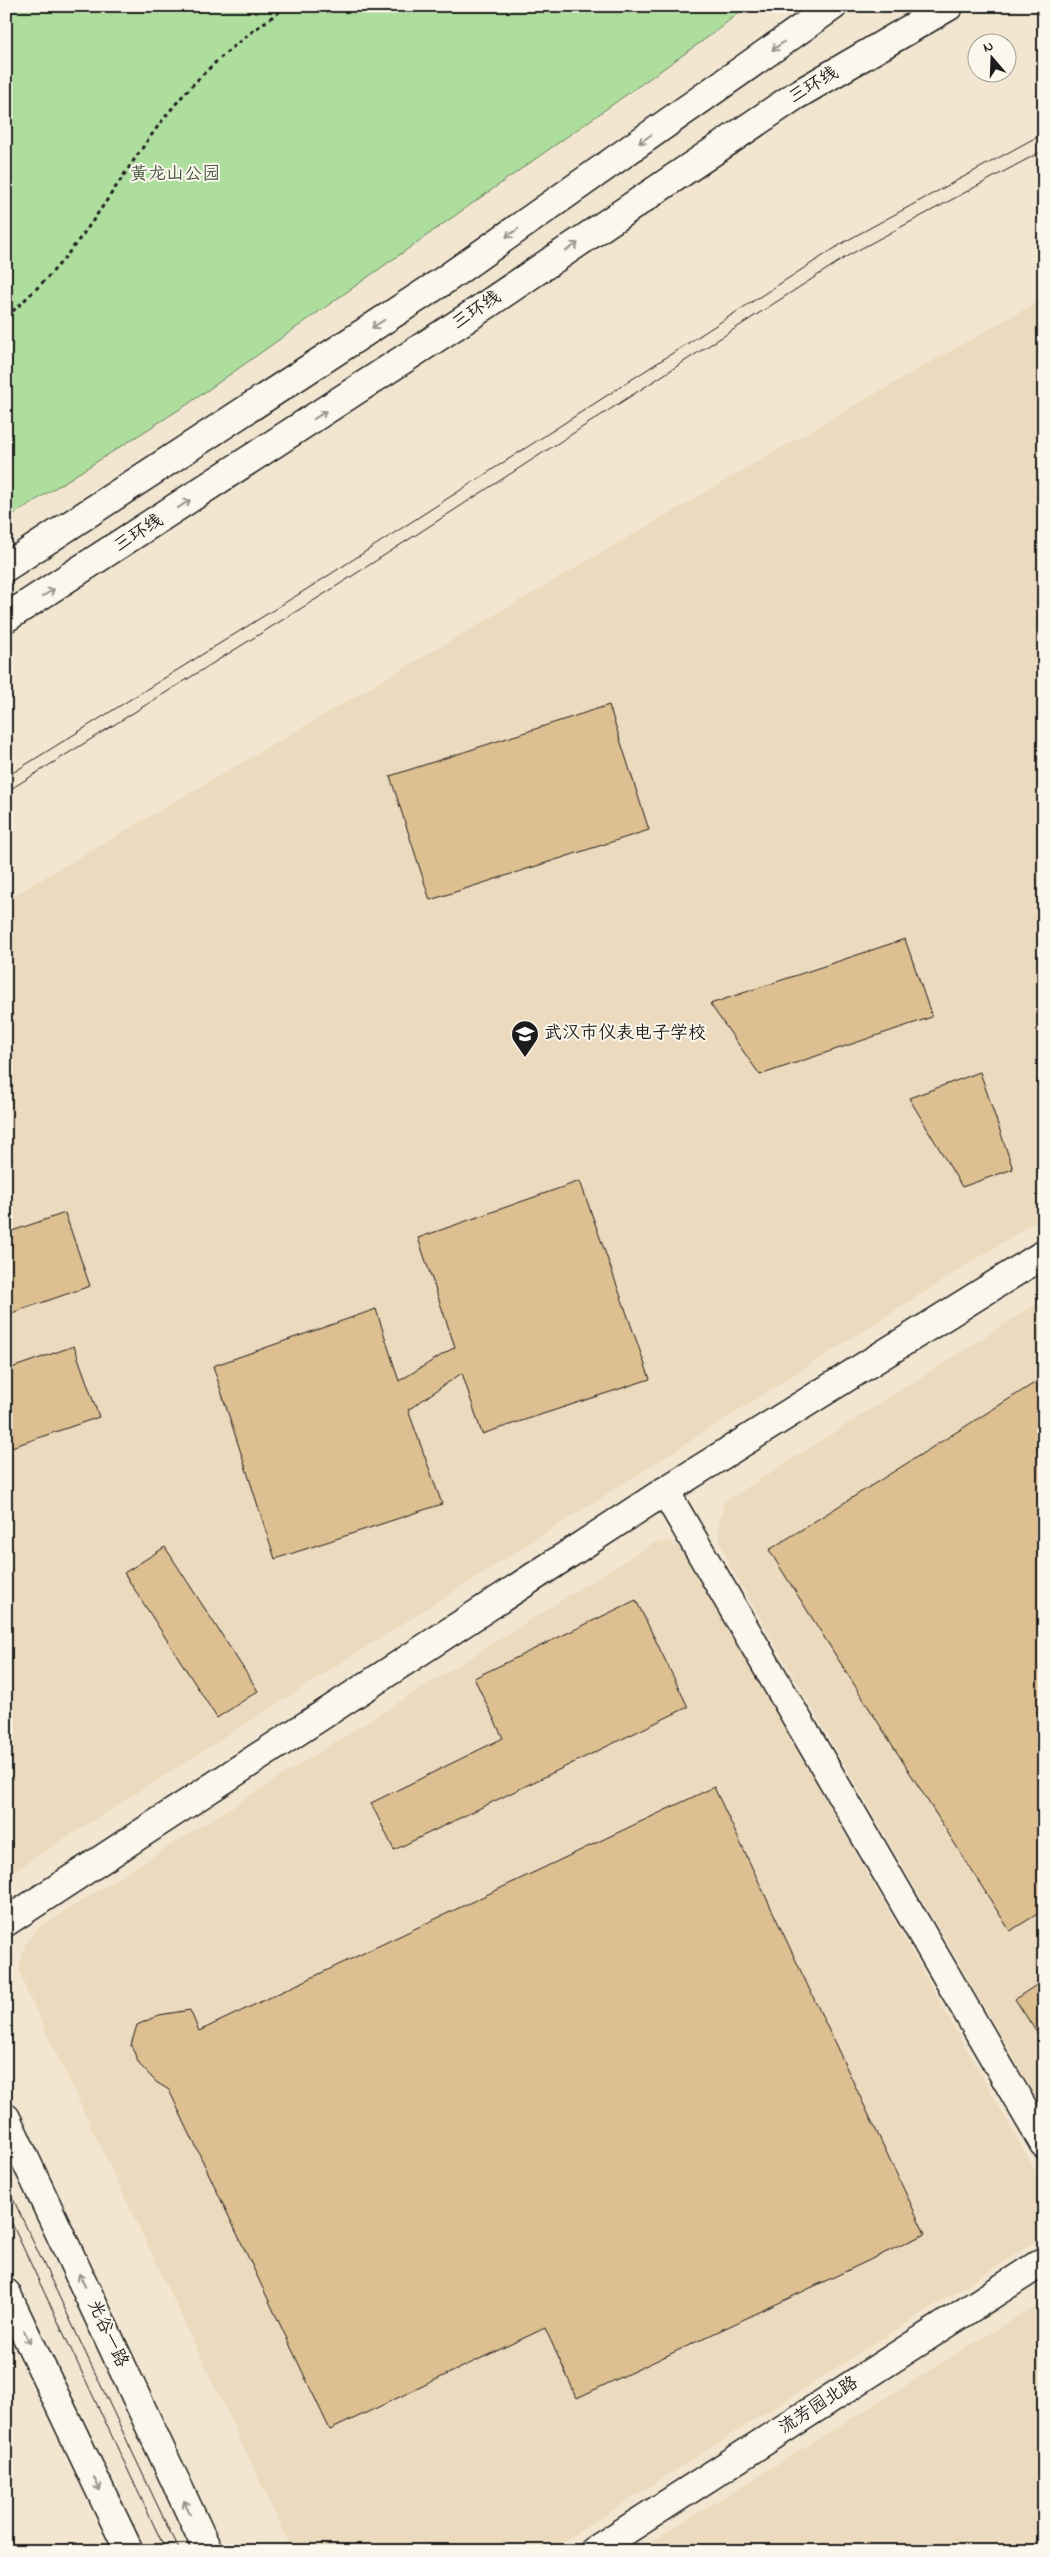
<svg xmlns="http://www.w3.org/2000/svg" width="1050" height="2557" font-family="'Indie Flower','LXGW WenKai TC',sans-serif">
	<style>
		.built { fill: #ecdabe }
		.green { fill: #aede9e; stroke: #657d5d }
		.building { fill: #ddbf91; stroke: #1c1c1c }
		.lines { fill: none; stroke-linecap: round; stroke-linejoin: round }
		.tertiary-casing { stroke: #1c1c1c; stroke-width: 31 }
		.secondary-casing { stroke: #1c1c1c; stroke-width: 31 }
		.trunk-casing { stroke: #1c1c1c; stroke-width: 31 }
		.path { stroke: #1c1c1c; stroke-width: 3; stroke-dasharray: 4 4; stroke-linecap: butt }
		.tertiary { stroke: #fbf7ec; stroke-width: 28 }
		.secondary { stroke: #fbf7ec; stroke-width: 28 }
		.trunk { stroke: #fbf7ec; stroke-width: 28 }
		.tram { stroke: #1c1c1c; stroke-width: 1 }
		.oneway { stroke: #97948e }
		.labels { text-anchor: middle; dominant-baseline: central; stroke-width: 4; stroke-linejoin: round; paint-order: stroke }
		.street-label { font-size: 18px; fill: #1c1c1c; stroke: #fbf7ec }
		.park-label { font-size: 18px; fill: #485643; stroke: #fbf7ec }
		.poi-label { font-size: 18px; fill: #1c1c1c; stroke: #fbf7ec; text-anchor: start }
	</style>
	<rect width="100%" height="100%" fill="#f2e6d1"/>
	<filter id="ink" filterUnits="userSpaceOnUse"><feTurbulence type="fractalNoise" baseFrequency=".02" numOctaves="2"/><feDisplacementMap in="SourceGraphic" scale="10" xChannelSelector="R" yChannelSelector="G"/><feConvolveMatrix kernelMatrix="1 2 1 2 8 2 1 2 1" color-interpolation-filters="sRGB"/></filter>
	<g filter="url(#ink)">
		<!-- built -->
		<g class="built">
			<polygon points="1044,298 1044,1216 6,1876 6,900 848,409"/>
			<polygon points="1044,1299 1044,2111 733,1571 722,1547 718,1529 724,1502"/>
			<polygon points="670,1542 686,1552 1044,2186 1044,2236 548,2551 293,2551 26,1990 19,1969 25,1944 37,1929 653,1543"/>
			<polygon points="1044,2303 1044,2551 636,2551 1020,2315"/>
		</g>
		<!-- green -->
		<polygon class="green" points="6,6 747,6 711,35 188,404 6,519"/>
		<!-- building -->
		<g class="building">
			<polygon points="609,705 649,830 430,900 390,776"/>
			<polygon points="905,939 932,1017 760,1075 710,1004"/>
			<polygon points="980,1072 1013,1169 962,1187 909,1098"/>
			<polygon points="580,1181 650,1379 482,1434 462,1373 408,1410 442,1504 275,1559 213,1366 376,1309 399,1381 455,1347 418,1238"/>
			<polygon points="65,1213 90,1286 6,1315 6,1233"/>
			<polygon points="74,1346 99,1417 6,1449 6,1370"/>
			<polygon points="1044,1377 1044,1910 1010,1931 769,1550"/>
			<polygon points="165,1547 258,1691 217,1718 124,1573"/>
			<polygon points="636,1600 688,1707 394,1850 371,1803 503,1738 474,1678"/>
			<polygon points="714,1787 925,2234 577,2398 545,2328 330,2430 169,2090 156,2082 139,2064 131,2045 137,2025 159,2015 190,2010 199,2031"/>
			<polygon points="1044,1980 1044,2044 1015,1999"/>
		</g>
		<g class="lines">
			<!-- tertiary casing -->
			<g class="tertiary-casing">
				<g id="tertiary">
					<polyline points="665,1491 1044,2144"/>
					<polyline points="6,1922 665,1491 1044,1254"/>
					<polyline points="594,2551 1044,2261"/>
				</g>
			</g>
			<!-- secondary casing -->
			<g class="secondary-casing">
				<g id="secondary">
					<polyline points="6,2118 208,2551"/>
					<polyline points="6,2293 129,2551"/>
				</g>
			</g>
			<!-- trunk casing -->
			<g class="trunk-casing">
				<g id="trunk">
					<polyline points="6,567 443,281 833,6"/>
					<polyline points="6,618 467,318 795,96 949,6"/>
				</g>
			</g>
			<!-- path -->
			<path class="path" d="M 6,316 C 17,309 25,299 35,290 C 86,241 119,177 162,121 C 199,73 239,39 288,6"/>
			<!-- tertiary -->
			<use href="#tertiary" class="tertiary"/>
			<!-- secondary -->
			<use href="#secondary" class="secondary"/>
			<!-- trunk -->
			<use href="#trunk" class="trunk"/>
			<!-- tram -->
			<g class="tram">
				<polyline points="6,777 323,579 846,241 1044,133"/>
				<polyline points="6,792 329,591 849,255 1044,150"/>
				<polyline points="6,2184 179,2551"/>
				<polyline points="6,2211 166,2551"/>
			</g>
		</g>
		<!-- one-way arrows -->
		<defs><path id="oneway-shaft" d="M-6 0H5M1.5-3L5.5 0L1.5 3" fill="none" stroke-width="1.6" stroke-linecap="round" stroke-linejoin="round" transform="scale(1.25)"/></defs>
		<g class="oneway">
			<use href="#oneway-shaft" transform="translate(778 46) rotate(145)"/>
			<use href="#oneway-shaft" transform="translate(645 139) rotate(145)"/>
			<use href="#oneway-shaft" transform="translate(512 233) rotate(145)"/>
			<use href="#oneway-shaft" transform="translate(572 247) rotate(-34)"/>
			<use href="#oneway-shaft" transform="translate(378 324) rotate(147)"/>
			<use href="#oneway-shaft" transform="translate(320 415) rotate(-33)"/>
			<use href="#oneway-shaft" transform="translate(184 504) rotate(-33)"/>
			<use href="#oneway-shaft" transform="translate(48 593) rotate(-32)"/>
			<use href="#oneway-shaft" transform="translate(82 2280) rotate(-115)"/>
			<use href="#oneway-shaft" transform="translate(27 2337) rotate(65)"/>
			<use href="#oneway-shaft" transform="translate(97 2484) rotate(65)"/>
			<use href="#oneway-shaft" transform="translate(187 2507) rotate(-115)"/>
		</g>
	</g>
	<!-- icons -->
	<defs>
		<g id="university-pin" transform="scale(1.4375)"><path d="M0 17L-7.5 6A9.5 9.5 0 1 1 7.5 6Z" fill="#1c1c1c" stroke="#fbf7ec"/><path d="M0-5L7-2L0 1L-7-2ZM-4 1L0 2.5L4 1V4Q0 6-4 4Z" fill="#fff"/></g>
	</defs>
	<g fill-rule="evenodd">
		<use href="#university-pin" x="525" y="1034"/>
	</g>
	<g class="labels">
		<!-- street labels -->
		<g class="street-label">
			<text transform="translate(814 86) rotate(-31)">三环线</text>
			<text transform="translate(477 311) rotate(-34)">三环线</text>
			<text transform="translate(139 534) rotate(-33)">三环线</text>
			<text transform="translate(107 2334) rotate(65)">光谷一路</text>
			<text transform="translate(819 2406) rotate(-33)">流芳园北路</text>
		</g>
		<!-- park labels -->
		<g class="park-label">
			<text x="175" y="175">黄龙山公园</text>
		</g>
		<!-- poi labels -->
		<g class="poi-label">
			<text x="544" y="1034">武汉市仪表电子学校</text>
		</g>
	</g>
	<!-- margin -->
	<rect width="1050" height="2557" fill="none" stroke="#fbf7ec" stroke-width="25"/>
	<rect x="12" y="12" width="1025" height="2532" fill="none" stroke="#1c1c1c" stroke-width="2" filter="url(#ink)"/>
	<!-- north arrow -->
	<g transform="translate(992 58) rotate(341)"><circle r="24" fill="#fbf7ec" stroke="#a29f99"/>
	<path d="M0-4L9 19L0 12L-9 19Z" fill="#1c1c1c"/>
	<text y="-8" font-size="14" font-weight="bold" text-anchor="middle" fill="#1c1c1c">N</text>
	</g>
</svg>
